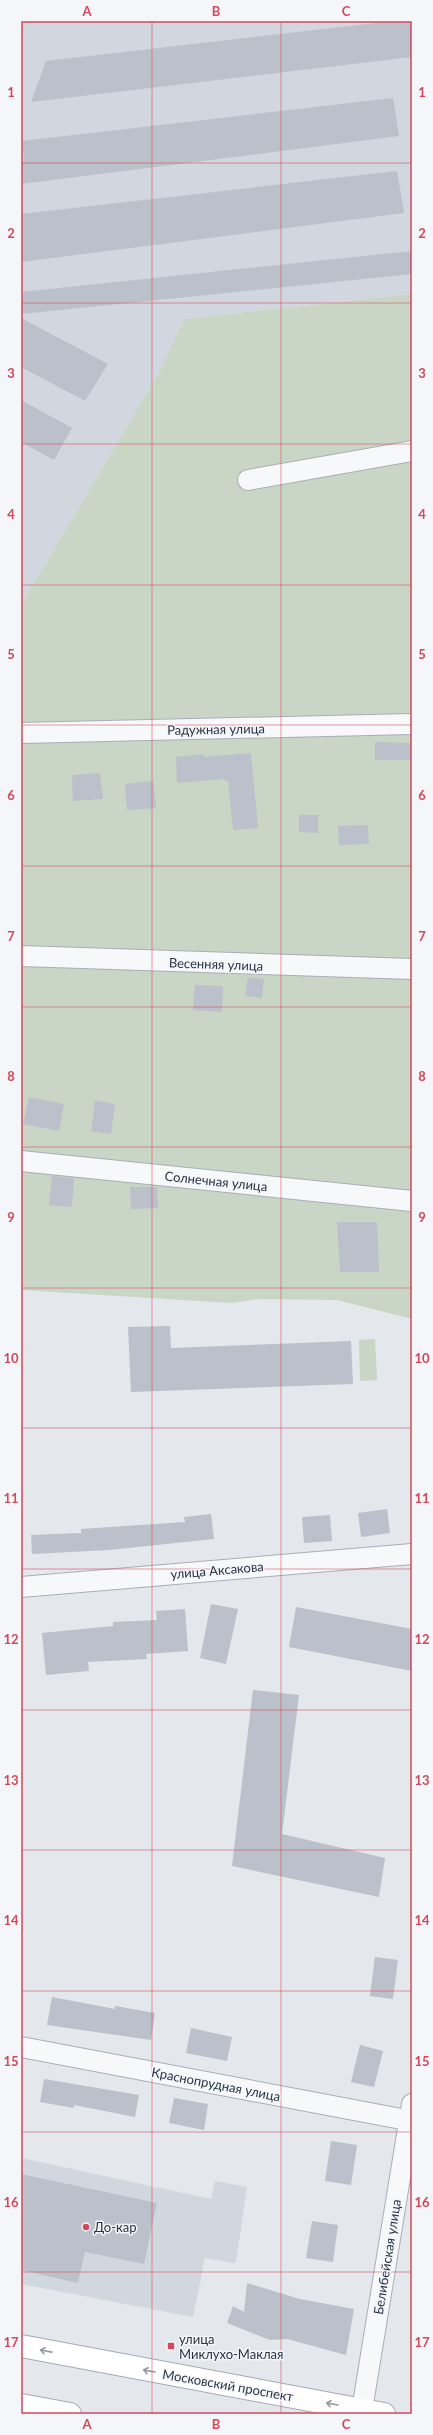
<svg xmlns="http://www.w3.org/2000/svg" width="433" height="2435" font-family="Lato,sans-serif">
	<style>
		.built { fill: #d2d6de }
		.green { fill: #c9d6c5 }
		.building { fill: #bbc0ca }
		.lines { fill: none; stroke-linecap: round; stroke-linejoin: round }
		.minor-casing { stroke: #a9aeb7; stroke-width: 22 }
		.primary-casing { stroke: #a3abb8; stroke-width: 24 }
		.minor { stroke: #f7f8fa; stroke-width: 20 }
		.primary { stroke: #fff; stroke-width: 22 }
		.oneway { stroke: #959aa2 }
		.grid { fill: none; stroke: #d1495b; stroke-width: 1; stroke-opacity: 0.55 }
		.poi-dot { fill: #d1495b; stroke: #f4f6f9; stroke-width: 1.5 }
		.labels { text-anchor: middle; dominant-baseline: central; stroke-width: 3; stroke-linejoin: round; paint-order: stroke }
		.street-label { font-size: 13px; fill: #2b3445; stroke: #f4f6f9 }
		.poi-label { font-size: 13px; fill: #2b3445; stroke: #f4f6f9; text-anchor: start }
		.neatline { fill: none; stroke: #d1495b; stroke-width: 1.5 }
		.grid-label { font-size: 13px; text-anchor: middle; font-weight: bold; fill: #d1495b }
	</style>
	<rect width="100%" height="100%" fill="#e4e7ec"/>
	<!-- built -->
	<g class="built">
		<polygon points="21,21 412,21 412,294 184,319 159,373 21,605"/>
		<polygon points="21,2158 211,2199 215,2181 247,2187 236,2262 233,2263 205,2258 193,2317 21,2284"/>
	</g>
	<!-- green -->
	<g class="green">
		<polygon points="412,294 412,1319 337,1300 258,1299 232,1303 21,1290 21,605 159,373 184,319"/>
		<polygon points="375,1339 377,1380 360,1381 359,1340"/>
	</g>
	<!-- building -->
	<g class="building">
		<polygon points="393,21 412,21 412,57 31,102 46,61"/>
		<polygon points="393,98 399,136 21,184 21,162 24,162 22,141"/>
		<polygon points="397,171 404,213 21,262 21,214"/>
		<polygon points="412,251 412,274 21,314 21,292"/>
		<polygon points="21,318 108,364 85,401 21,367"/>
		<polygon points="21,400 72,428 54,460 21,442"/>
		<polygon points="375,742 412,743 412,760 375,760"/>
		<polygon points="251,753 258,828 233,830 228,781 225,781 224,779 177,783 176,757 204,754 204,757"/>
		<polygon points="100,773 103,799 73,801 72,775"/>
		<polygon points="153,781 156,808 127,810 125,784"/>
		<polygon points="299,815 318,815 318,833 299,832"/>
		<polygon points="368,825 369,844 339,845 338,826"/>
		<polygon points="248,977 264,979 262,998 245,996"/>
		<polygon points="195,985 223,986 222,1012 193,1010"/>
		<polygon points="29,1097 64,1104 59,1131 23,1124"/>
		<polygon points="95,1100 115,1104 111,1134 91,1131"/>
		<polygon points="52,1176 74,1178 72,1207 49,1205"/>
		<polygon points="130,1187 157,1187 158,1208 131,1209"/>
		<polygon points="337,1222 377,1222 379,1272 340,1272"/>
		<polygon points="170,1326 171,1348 351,1341 353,1384 131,1392 128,1327"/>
		<polygon points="387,1509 390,1533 361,1537 358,1513"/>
		<polygon points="211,1514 214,1539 109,1550 32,1554 31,1535 81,1533 81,1529 185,1522 184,1517"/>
		<polygon points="330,1515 332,1541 304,1543 302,1517"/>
		<polygon points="211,1604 238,1609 226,1664 200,1658"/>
		<polygon points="296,1607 412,1629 412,1671 289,1647"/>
		<polygon points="185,1609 188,1651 146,1654 147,1659 88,1662 89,1671 46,1675 42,1633 113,1626 113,1622 157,1620 156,1611"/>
		<polygon points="253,1690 299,1695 282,1834 385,1858 379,1897 232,1866"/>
		<polygon points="375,1957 398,1960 393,1999 370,1996"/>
		<polygon points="52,1997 115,2009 115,2006 155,2013 151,2040 47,2025"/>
		<polygon points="191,2028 232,2037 227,2061 186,2053"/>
		<polygon points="360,2045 383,2051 374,2087 351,2082"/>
		<polygon points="44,2079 139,2095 135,2117 74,2105 74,2108 40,2102"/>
		<polygon points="174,2098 208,2104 204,2130 169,2123"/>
		<polygon points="331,2141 357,2145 351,2185 325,2181"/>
		<polygon points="21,2174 157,2203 144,2264 85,2252 78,2283 21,2270"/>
		<polygon points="312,2221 338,2225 333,2262 306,2258"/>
		<polygon points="247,2283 300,2299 354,2309 346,2355 287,2339 270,2340 227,2323 233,2306 244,2312"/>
	</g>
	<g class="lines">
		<!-- minor casing -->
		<g class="minor-casing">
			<g id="minor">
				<polyline points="248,480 412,451"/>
				<polyline points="21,733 412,724"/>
				<polyline points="21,956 412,969"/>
				<polyline points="21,1161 412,1201"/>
				<polyline points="21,1587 412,1554"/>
				<polyline points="21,2047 412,2121"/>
				<polyline points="362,2410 412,2104"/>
			</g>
		</g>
		<!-- primary casing -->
		<g class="primary-casing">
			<g id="primary">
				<polyline points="21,2346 384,2414"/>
				<polyline points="21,2405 70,2414"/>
			</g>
		</g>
		<!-- minor -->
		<use href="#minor" class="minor"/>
		<!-- primary -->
		<use href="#primary" class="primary"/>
	</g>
	<!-- one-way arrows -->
	<defs><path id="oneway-shaft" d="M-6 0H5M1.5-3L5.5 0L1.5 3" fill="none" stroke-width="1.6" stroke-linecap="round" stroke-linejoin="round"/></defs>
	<g class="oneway">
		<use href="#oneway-shaft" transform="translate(46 2351) rotate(-169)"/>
		<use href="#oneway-shaft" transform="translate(149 2371) rotate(-170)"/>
		<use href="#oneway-shaft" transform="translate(332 2404) rotate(-170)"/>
	</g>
	<!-- grid -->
	<path class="grid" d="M 152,21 L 152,2414M 281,21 L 281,2414M 21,163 L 412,163M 21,303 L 412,303M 21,444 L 412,444M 21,585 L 412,585M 21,725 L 412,725M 21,866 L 412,866M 21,1007 L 412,1007M 21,1147 L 412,1147M 21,1288 L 412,1288M 21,1428 L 412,1428M 21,1569 L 412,1569M 21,1710 L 412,1710M 21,1850 L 412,1850M 21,1991 L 412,1991M 21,2132 L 412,2132M 21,2272 L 412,2272"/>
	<!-- markers -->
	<g class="poi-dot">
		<circle cx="86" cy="2227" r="4"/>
		<rect x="167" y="2342" width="8" height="8" rx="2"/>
	</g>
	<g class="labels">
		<!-- street labels -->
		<g class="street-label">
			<text transform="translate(216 729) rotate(-1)">Радужная улица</text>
			<text transform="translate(216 964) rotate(2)">Весенняя улица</text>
			<text transform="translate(216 1181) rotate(6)">Солнечная улица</text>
			<text transform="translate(217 1570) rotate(-5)">улица Аксакова</text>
			<text transform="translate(216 2084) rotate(11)">Краснопрудная улица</text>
			<text transform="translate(387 2257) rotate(-81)">Белибейская улица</text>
			<text transform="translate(228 2385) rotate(10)">Московский проспект</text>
		</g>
		<!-- poi labels -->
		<g class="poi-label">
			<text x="94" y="2227">До-кар</text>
			<text x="179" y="2339">улица<tspan x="179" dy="15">Миклухо-Маклая</tspan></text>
		</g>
	</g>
	<!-- border -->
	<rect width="433" height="2435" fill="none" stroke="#f4f6f9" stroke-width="44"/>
	<rect x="22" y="22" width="389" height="2391" class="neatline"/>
	<g class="grid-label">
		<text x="87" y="16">A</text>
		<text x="216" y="16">B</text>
		<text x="346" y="16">C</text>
		<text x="11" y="97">1</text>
		<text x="422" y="97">1</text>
		<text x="11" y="238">2</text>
		<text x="422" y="238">2</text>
		<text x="11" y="378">3</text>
		<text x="422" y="378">3</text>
		<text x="11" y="519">4</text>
		<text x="422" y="519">4</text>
		<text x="11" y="659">5</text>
		<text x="422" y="659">5</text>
		<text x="11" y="800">6</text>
		<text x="422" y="800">6</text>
		<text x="11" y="941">7</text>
		<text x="422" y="941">7</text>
		<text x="11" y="1081">8</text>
		<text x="422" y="1081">8</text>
		<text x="11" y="1222">9</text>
		<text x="422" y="1222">9</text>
		<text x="11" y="1363">10</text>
		<text x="422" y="1363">10</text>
		<text x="11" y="1503">11</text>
		<text x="422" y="1503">11</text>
		<text x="11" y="1644">12</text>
		<text x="422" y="1644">12</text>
		<text x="11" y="1785">13</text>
		<text x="422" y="1785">13</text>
		<text x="11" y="1925">14</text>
		<text x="422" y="1925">14</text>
		<text x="11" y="2066">15</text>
		<text x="422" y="2066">15</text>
		<text x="11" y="2207">16</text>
		<text x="422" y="2207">16</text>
		<text x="11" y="2347">17</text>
		<text x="422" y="2347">17</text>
		<text x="87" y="2429">A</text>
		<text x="216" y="2429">B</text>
		<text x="346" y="2429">C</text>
	</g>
</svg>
